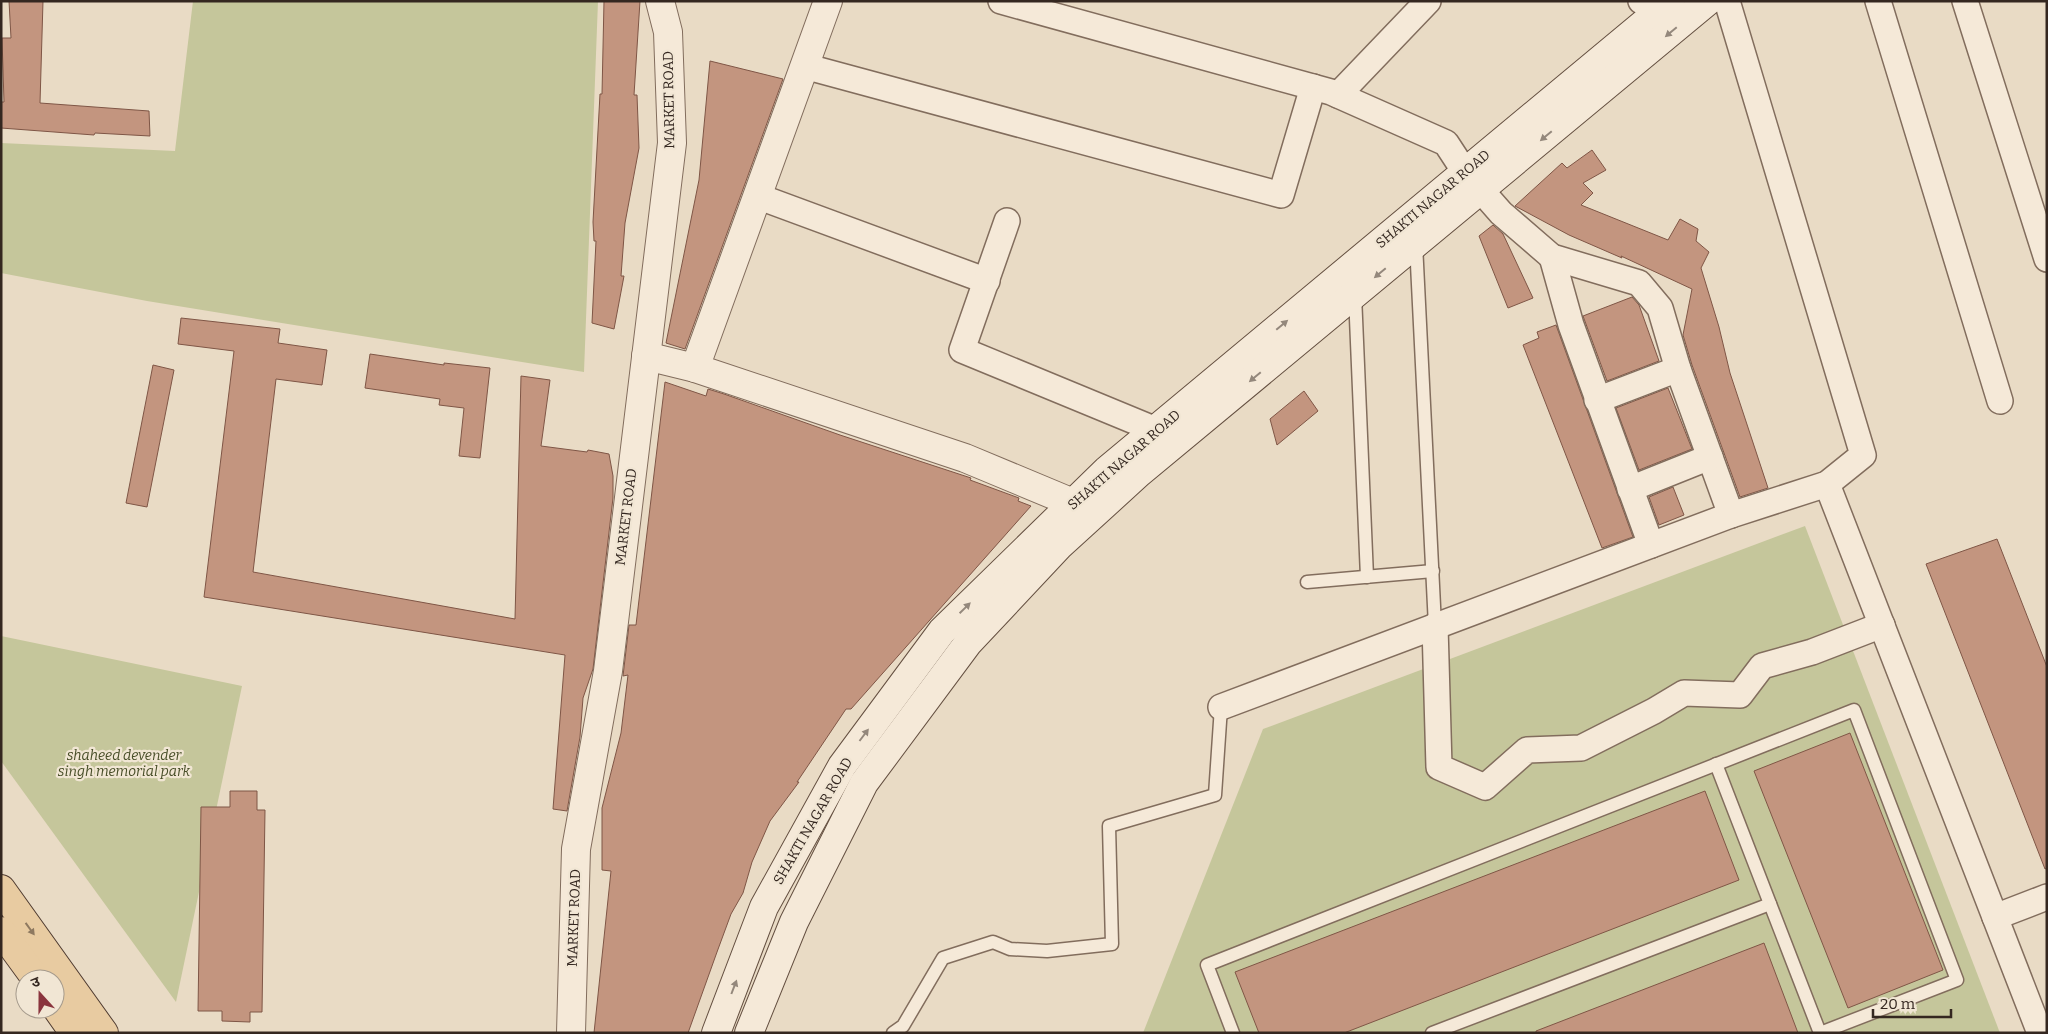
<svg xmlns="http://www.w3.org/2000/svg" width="2048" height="1034" font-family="Bitter,'Noto Sans Devanagari',serif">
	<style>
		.green { fill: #c5c69b }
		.building { fill: #c3957f; stroke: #7f5646 }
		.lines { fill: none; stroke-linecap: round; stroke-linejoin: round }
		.service-casing { stroke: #826d5d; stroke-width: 15 }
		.minor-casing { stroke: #826d5d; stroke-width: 28 }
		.tertiary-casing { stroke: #826d5d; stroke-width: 30 }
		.secondary-casing { stroke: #644f40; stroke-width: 30 }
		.primary-casing { stroke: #503c31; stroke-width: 30 }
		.service { stroke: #f5e9d8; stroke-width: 12 }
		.minor { stroke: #f5e9d8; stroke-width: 25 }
		.tertiary { stroke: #f5e9d8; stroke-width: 28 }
		.secondary { stroke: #f5e9d8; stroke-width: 28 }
		.primary { stroke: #e8cba1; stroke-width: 28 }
		.oneway { fill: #94887c }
		.oneway2 { fill: #8e7960 }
		.labels { text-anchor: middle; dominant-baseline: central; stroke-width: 4.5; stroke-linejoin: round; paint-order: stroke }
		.street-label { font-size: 14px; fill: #342720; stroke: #f1e6d4 }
		.park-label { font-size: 14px; font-style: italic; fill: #484e28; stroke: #f1e6d4 }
	</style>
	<rect width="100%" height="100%" fill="#e9dbc5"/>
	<!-- green -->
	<g class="green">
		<polygon points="193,1 598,1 584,372 147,301 1,273 1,143 175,151"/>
		<polygon points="1805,526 2000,1033 1143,1033 1263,729"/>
		<polygon points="1,636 242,686 176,1002 1,761"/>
	</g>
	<!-- building -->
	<g class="building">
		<polygon points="9,1 43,1 40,103 149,111 150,136 95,133 94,135 1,128 1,102 4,102 2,38 11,38"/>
		<polygon points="604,1 640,1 634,95 637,95 639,148 625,223 621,276 624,276 614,329 592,323 596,241 594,241 593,222 600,94 602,94"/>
		<polygon points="710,61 783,79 685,349 666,343 699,180"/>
		<polygon points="1592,150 1606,170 1583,183 1593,193 1581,205 1668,240 1680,219 1698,229 1696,241 1709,252 1701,268 1719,327 1730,373 1768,488 1740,497 1692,365 1683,335 1692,289 1621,256 1622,258 1569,235 1515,206 1562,163 1567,168"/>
		<polygon points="1493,225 1503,234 1533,298 1508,308 1479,236"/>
		<polygon points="1632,297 1639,305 1659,361 1607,381 1583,316"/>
		<polygon points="181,318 280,329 278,343 327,350 322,385 276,379 253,572 515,619 521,376 550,380 541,446 587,452 588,450 609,454 613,476 613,498 593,669 583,698 580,737 567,811 553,809 565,655 204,597 234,351 178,344"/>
		<polygon points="1556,325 1633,537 1602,548 1523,345 1539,338 1537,332"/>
		<polygon points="370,354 444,365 444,363 490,368 480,458 459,456 464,408 439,405 440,399 365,388"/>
		<polygon points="153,365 174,370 147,507 126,503"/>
		<polygon points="665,382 706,396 708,389 724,394 840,435 971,478 970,480 1019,498 1018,501 1031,506 851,709 846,709 797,782 799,782 770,821 752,862 743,893 731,914 717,952 688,1033 594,1033 611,871 602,870 602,808 621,733 628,675 623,676 629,625 636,625"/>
		<polygon points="1668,388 1692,449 1639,470 1616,408"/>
		<polygon points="1304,391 1318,411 1277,445 1270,419"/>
		<polygon points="1673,487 1684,515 1659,525 1649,497"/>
		<polygon points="1997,539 2047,667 2047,868 2045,869 1926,564"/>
		<polygon points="1850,733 1943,970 1848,1008 1754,771"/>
		<polygon points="230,791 257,791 257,810 265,810 262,1012 250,1012 250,1022 222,1021 222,1011 198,1011 201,807 230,807"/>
		<polygon points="1705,791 1739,880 1344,1033 1259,1033 1235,972"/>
		<polygon points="1764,943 1798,1033 1536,1033 1536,1031"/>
	</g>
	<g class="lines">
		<!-- service casing -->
		<g class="service-casing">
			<g id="service">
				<polyline points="1416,244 1435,626"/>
				<polyline points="1355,295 1367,577"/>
				<polyline points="1307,582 1433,571"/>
				<polyline points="1716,764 1820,1033"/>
				<polyline points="893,1033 903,1026 943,958 993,942 1010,949 1047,951 1112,944 1109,826 1215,795 1221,707"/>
				<polyline points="1233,1033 1207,965 1854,710 1957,980 1820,1033"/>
				<polyline points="1432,1033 1770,904"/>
			</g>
		</g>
		<!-- minor casing -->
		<g class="minor-casing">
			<g id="minor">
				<polyline points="1001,1 1331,92 1446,143 1465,172 1501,213 1552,257 1639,283 1660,308 1678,369 1731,515"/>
				<polyline points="1641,1 1662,9"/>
				<polyline points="1878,1 2000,401"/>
				<polyline points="1965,1 2047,259"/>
				<polyline points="804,66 1281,195 1313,87"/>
				<polyline points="1338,95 1428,1"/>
				<polyline points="757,196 987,281"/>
				<polyline points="1007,221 962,350 1156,430"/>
				<polyline points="1552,257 1571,325 1651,545"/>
				<polyline points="1597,400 1678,369"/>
				<polyline points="1827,484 2040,1033"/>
				<polyline points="1630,489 1710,457"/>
				<polyline points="1435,626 1439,767 1485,787 1527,750 1581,748 1654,711 1684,693 1740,695 1762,666 1812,652 1882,625"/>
				<polyline points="1221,707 1731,515 1827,484 1863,455 1727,1"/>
				<polyline points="1995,917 2047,897"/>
			</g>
		</g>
		<!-- tertiary casing -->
		<g class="tertiary-casing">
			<g id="tertiary">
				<polyline points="646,356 695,368 965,458 1073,503 1091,515"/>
				<polyline points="695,368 828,1"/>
				<polyline points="571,1033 576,849 608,671 672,143 668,32 660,1"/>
			</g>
		</g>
		<!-- secondary casing -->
		<g class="secondary-casing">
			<g id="secondary">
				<polyline points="716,1033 764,907 842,766 942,631 1107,470 1671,1"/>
				<polyline points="749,1033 794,922 864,783 968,643 1059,546 1139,473 1708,1"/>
			</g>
		</g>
		<!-- primary casing -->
		<g class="primary-casing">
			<g id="primary">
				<polyline points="1,889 104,1033"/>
				<polyline points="1,931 36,979"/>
				<polyline points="55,1006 74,1033"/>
			</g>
		</g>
		<!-- service -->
		<use href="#service" class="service"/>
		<!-- minor -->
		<use href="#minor" class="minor"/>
		<!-- tertiary -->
		<use href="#tertiary" class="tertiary"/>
		<!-- secondary -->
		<use href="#secondary" class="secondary"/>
		<!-- primary -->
		<use href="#primary" class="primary"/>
	</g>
	<!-- one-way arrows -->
	<defs><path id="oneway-solid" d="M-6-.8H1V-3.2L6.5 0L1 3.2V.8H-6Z" transform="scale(1.25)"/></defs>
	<g class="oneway">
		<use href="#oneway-solid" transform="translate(1671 32) rotate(140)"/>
		<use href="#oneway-solid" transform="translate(1546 136) rotate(140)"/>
		<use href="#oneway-solid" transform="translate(1380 273) rotate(140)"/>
		<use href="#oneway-solid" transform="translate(1282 325) rotate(-40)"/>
		<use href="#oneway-solid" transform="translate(1255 377) rotate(140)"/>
		<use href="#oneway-solid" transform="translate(965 608) rotate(-44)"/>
		<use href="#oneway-solid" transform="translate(864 735) rotate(-53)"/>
		<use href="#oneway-solid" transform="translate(734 987) rotate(-69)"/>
	</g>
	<use class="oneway2" href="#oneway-solid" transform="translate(30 929) rotate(54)"/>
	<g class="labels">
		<!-- street labels -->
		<g class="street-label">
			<text transform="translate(669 100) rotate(-91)">MARKET ROAD</text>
			<text transform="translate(1433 199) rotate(-40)">SHAKTI NAGAR ROAD</text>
			<text transform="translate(1124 460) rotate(-41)">SHAKTI NAGAR ROAD</text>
			<text transform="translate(626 517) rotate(-83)">MARKET ROAD</text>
			<text transform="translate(813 821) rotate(-60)">SHAKTI NAGAR ROAD</text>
			<text transform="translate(574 918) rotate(-88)">MARKET ROAD</text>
		</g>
		<!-- park labels -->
		<g class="park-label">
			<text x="124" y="755">shaheed devender<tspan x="124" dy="16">singh memorial park</tspan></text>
		</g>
	</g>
	<!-- border -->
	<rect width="2048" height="1034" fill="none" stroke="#342720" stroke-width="5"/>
	<!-- north arrow -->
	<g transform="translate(40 994) rotate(339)"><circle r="24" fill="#f1e6d4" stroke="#a59a8c"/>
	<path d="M0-4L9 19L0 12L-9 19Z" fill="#8a343d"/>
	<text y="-8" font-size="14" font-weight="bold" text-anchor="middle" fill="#342720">उ</text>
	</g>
	<!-- scale -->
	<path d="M1873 1009v8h78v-8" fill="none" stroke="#342720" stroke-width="2.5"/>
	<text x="1880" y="1009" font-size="15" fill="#342720" stroke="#f1e6d4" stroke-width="4" paint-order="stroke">20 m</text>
</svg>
